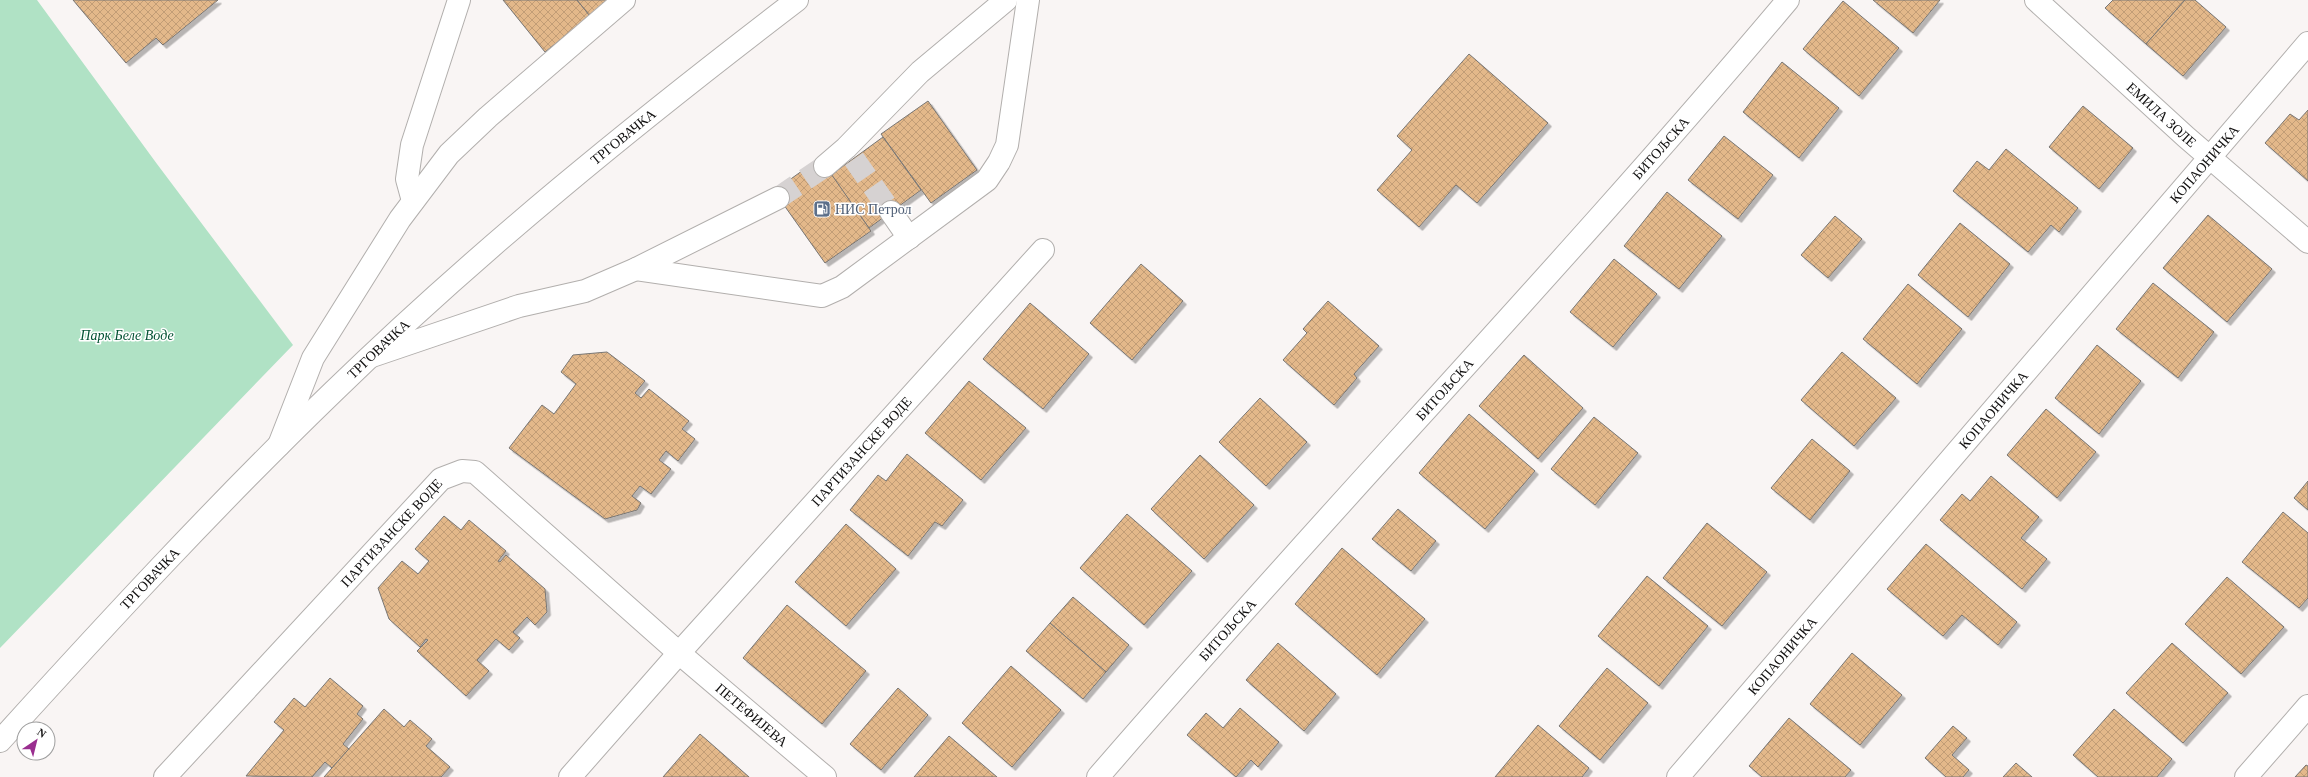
<svg xmlns="http://www.w3.org/2000/svg" width="2308" height="777" font-family="'Times New Roman',serif">
	<style>
		.green { fill: #b0e2c5 }
		.building { fill: url(#building-cross-hatch); stroke: #787674; filter: url(#shadow) }
		.lines { fill: none; stroke-linecap: round; stroke-linejoin: round }
		.minor-tunnel { stroke: #d6d2d2; stroke-width: 22; stroke-dasharray: 22 11; stroke-linecap: butt }
		.minor-casing { stroke: #b2afad; stroke-width: 24 }
		.major-casing { stroke: #b2afad; stroke-width: 24 }
		.minor { stroke: #fff; stroke-width: 22 }
		.major { stroke: #fff; stroke-width: 22 }
		.labels { text-anchor: middle; dominant-baseline: central; stroke-width: 3; stroke-linejoin: round; paint-order: stroke }
		.street-label { font-size: 14px; fill: #100f0f; stroke: #fff }
		.service-label { font-size: 14px; fill: #4e5e75; stroke: #fff; text-anchor: start }
		.park-label { font-size: 14px; font-style: italic; fill: #035233; stroke: #fff }
	</style>
	<defs>
		<pattern id="building-cross-hatch" width="8" height="8" patternUnits="userSpaceOnUse"><rect width="8" height="8" fill="#e3b88a"/><path d="M0 0l8 8M0 8l8-8" fill="none" stroke="#c29d76"/></pattern>
		<filter id="shadow"><feDropShadow dx="3.5" dy="3.5" stdDeviation="0" flood-color="#0004"/></filter>
	</defs>
	<rect width="100%" height="100%" fill="#f9f5f4"/>
	<!-- green -->
	<polygon class="green" points="0,0 37,0 157,164 293,345 0,648"/>
	<!-- building -->
	<g class="building">
		<polygon points="73,0 218,0 163,45 156,38 126,63"/>
		<polygon points="503,0 577,0 590,16 545,52"/>
		<polygon points="577,0 609,0 590,16"/>
		<polygon points="1873,0 1940,0 1913,33"/>
		<polygon points="2113,0 2185,0 2146,44 2105,8"/>
		<polygon points="2185,0 2195,0 2226,27 2183,76 2146,44"/>
		<polygon points="1843,1 1899,48 1859,96 1803,49"/>
		<polygon points="1469,54 1548,123 1477,203 1456,185 1419,227 1377,190 1412,150 1397,136"/>
		<polygon points="1782,62 1839,108 1799,158 1743,112"/>
		<polygon points="928,101 977,170 931,203 881,134"/>
		<polygon points="2083,106 2133,148 2099,189 2049,147"/>
		<polygon points="2308,110 2308,181 2265,143 2290,114 2299,120"/>
		<polygon points="1724,136 1773,175 1738,219 1688,180"/>
		<polygon points="883,137 921,190 869,228 831,175"/>
		<polygon points="2006,149 2078,208 2059,232 2051,225 2028,252 1953,191 1977,161 1989,170"/>
		<polygon points="820,158 871,231 825,263 774,191"/>
		<polygon points="1667,192 1722,236 1679,289 1624,246"/>
		<polygon points="2208,215 2272,269 2227,322 2163,268"/>
		<polygon points="1835,216 1862,239 1828,278 1801,255"/>
		<polygon points="1960,223 2010,264 1968,317 1918,275"/>
		<polygon points="1614,259 1657,294 1613,347 1570,312"/>
		<polygon points="1141,264 1183,301 1132,360 1090,323"/>
		<polygon points="2153,283 2214,332 2178,378 2116,329"/>
		<polygon points="1908,284 1962,329 1917,384 1863,339"/>
		<polygon points="1328,301 1379,346 1354,374 1357,378 1334,405 1283,360 1307,333 1303,329"/>
		<polygon points="1030,303 1089,354 1043,409 983,359"/>
		<polygon points="2097,345 2141,381 2099,434 2055,398"/>
		<polygon points="607,352 645,381 635,393 641,398 649,389 689,421 682,429 695,439 678,461 666,451 659,460 671,469 651,494 640,486 632,496 641,503 637,510 605,519 509,448 542,405 554,414 576,384 561,372 573,355"/>
		<polygon points="1842,352 1896,398 1854,446 1801,400"/>
		<polygon points="1524,355 1583,408 1538,459 1479,406"/>
		<polygon points="969,381 1026,428 981,480 925,433"/>
		<polygon points="1260,398 1307,442 1266,486 1219,442"/>
		<polygon points="2046,409 2096,452 2057,498 2007,455"/>
		<polygon points="1469,414 1535,471 1485,529 1419,473"/>
		<polygon points="1594,417 1638,453 1595,505 1551,469"/>
		<polygon points="1812,439 1850,471 1810,520 1771,488"/>
		<polygon points="907,454 963,500 942,526 935,522 908,556 850,510 878,475 886,481"/>
		<polygon points="1200,455 1254,505 1204,559 1151,509"/>
		<polygon points="1991,476 2039,517 2021,538 2047,559 2022,589 1940,520 1962,494 1970,501"/>
		<polygon points="2308,481 2308,510 2294,498"/>
		<polygon points="1398,509 1436,541 1411,571 1372,539"/>
		<polygon points="2283,512 2308,533 2308,598 2299,608 2242,562"/>
		<polygon points="1127,514 1192,571 1144,625 1080,568"/>
		<polygon points="444,516 461,530 469,520 506,551 498,561 500,562 506,555 545,589 547,612 535,625 527,617 513,632 520,638 509,650 496,639 477,660 489,671 466,696 417,651 428,640 426,639 420,647 389,619 378,588 402,561 418,574 429,561 415,549"/>
		<polygon points="1707,523 1767,572 1722,626 1663,578"/>
		<polygon points="846,524 896,569 846,626 795,582"/>
		<polygon points="1926,544 2017,622 1998,645 1962,615 1943,636 1887,589"/>
		<polygon points="1342,548 1425,619 1377,675 1295,604"/>
		<polygon points="1647,576 1708,626 1659,686 1598,636"/>
		<polygon points="2227,577 2284,627 2241,674 2185,624"/>
		<polygon points="1073,597 1129,645 1106,672 1050,623"/>
		<polygon points="787,605 866,671 822,724 743,658"/>
		<polygon points="1050,623 1106,672 1083,699 1026,651"/>
		<polygon points="1278,643 1336,694 1304,731 1246,680"/>
		<polygon points="2172,643 2228,693 2183,743 2126,693"/>
		<polygon points="1852,653 1902,695 1860,745 1810,704"/>
		<polygon points="1011,666 1061,710 1012,767 962,723"/>
		<polygon points="1607,668 1648,703 1600,760 1559,726"/>
		<polygon points="330,678 363,706 357,714 363,719 343,744 349,749 332,768 325,762 312,777 246,776 284,730 274,722 294,698 305,707"/>
		<polygon points="898,688 928,715 881,770 850,744"/>
		<polygon points="1240,708 1279,742 1258,767 1251,760 1236,777 1187,735 1206,713 1223,728"/>
		<polygon points="384,709 404,727 410,720 432,739 426,746 450,767 441,777 324,777"/>
		<polygon points="2114,709 2172,759 2157,777 2098,777 2073,755"/>
		<polygon points="1789,718 1851,770 1845,777 1762,777 1749,766"/>
		<polygon points="1538,725 1589,768 1582,777 1495,777"/>
		<polygon points="1953,726 1967,738 1952,755 1969,770 1963,777 1946,777 1925,758"/>
		<polygon points="700,734 749,777 663,777"/>
		<polygon points="949,736 997,777 914,777"/>
		<polygon points="2016,763 2032,777 2003,777"/>
		<polygon points="2306,765 2308,766 2308,777 2295,777"/>
	</g>
	<g class="lines">
		<!-- minor-tunnel -->
		<g class="minor-tunnel">
			<polyline points="854,159 891,212"/>
			<polyline points="778,198 825,166"/>
		</g>
		<!-- minor casing -->
		<g class="minor-casing">
			<g id="minor">
				<path id="s1" d="M 2036,0 L 2186,137 L 2308,242"/>
				<polyline points="825,166 846,148 920,72 1006,0"/>
				<polyline points="413,201 407,179 412,145 459,0"/>
				<polyline points="891,212 909,238"/>
				<polyline points="636,269 822,296 842,287 987,180 999,162 1007,145 1028,0"/>
				<polyline points="372,356 519,306 585,291 636,269 778,198"/>
				<polyline points="279,445 313,358 400,219 449,154 488,117 624,0"/>
				<path id="s2" d="M 165,777 L 441,479 L 462,471 L 475,472 L 679,653 L 825,777"/>
				<path id="s3" d="M 570,777 L 679,653 L 1043,250"/>
				<path id="s4" d="M 1098,777 C 1324,515 1565,265 1788,0"/>
				<path id="s5" d="M 1678,777 L 2308,43"/>
				<polyline points="2246,777 2308,706"/>
			</g>
		</g>
		<!-- major casing -->
		<g class="major-casing">
			<g id="major">
				<path id="s6" d="M 0,741 C 108,622 217,504 333,392 C 478,251 636,123 797,0"/>
			</g>
		</g>
		<!-- minor -->
		<use href="#minor" class="minor"/>
		<!-- major -->
		<use href="#major" class="major"/>
	</g>
	<!-- icons -->
	<defs>
		<g id="fuel-square" transform="scale(0.9)"><rect x="-9" y="-9" width="18" height="18" rx="4" fill="#5c6f8a" stroke="#fff"/><path d="M-5.5-6h7V0h2V4h1.3V-2.5L3-4.5l.8-.8L6-3V5H2.5V1h-1V6h-7ZM-4.2-4.7v3.2H.2V-4.7Z" fill="#fff"/></g>
	</defs>
	<g fill-rule="evenodd">
		<use href="#fuel-square" x="822" y="209"/>
	</g>
	<g class="labels">
		<!-- street labels -->
		<g class="street-label">
			<text stroke="none"><textPath href="#s1" startOffset="170">ЕМИЛА ЗОЛЕ</textPath></text>
			<text stroke="none"><textPath href="#s6" startOffset="869">ТРГОВАЧКА</textPath></text>
			<text stroke="none"><textPath href="#s4" startOffset="844">БИТОЉСКА</textPath></text>
			<text stroke="none"><textPath href="#s5" startOffset="808">КОПАОНИЧКА</textPath></text>
			<text stroke="none"><textPath href="#s6" startOffset="545">ТРГОВАЧКА</textPath></text>
			<text stroke="none"><textPath href="#s4" startOffset="520">БИТОЉСКА</textPath></text>
			<text stroke="none"><textPath href="#s5" startOffset="484">КОПАОНИЧКА</textPath></text>
			<text stroke="none"><textPath href="#s3" startOffset="437">ПАРТИЗАНСКЕ ВОДЕ</textPath></text>
			<text stroke="none"><textPath href="#s2" startOffset="333">ПАРТИЗАНСКЕ ВОДЕ</textPath></text>
			<text stroke="none"><textPath href="#s6" startOffset="221">ТРГОВАЧКА</textPath></text>
			<text stroke="none"><textPath href="#s4" startOffset="196">БИТОЉСКА</textPath></text>
			<text stroke="none"><textPath href="#s5" startOffset="160">КОПАОНИЧКА</textPath></text>
			<text stroke="none"><textPath href="#s2" startOffset="810">ПЕТЕФИЈЕВА</textPath></text>
		</g>
		<!-- service labels -->
		<g class="service-label">
			<text x="835" y="209">НИС Петрол</text>
		</g>
		<!-- park labels -->
		<g class="park-label">
			<text x="127" y="335">Парк Беле Воде</text>
		</g>
	</g>
	<!-- north arrow -->
	<g transform="translate(36 741) rotate(35)"><circle r="19" fill="#ffffff" stroke="#9f9f9f"/>
	<path d="M0-3L7 15L0 10L-7 15Z" fill="#9a2e8f"/>
	<text y="-6" font-size="11" font-weight="bold" text-anchor="middle" fill="#100f0f">N</text>
	</g>
</svg>
